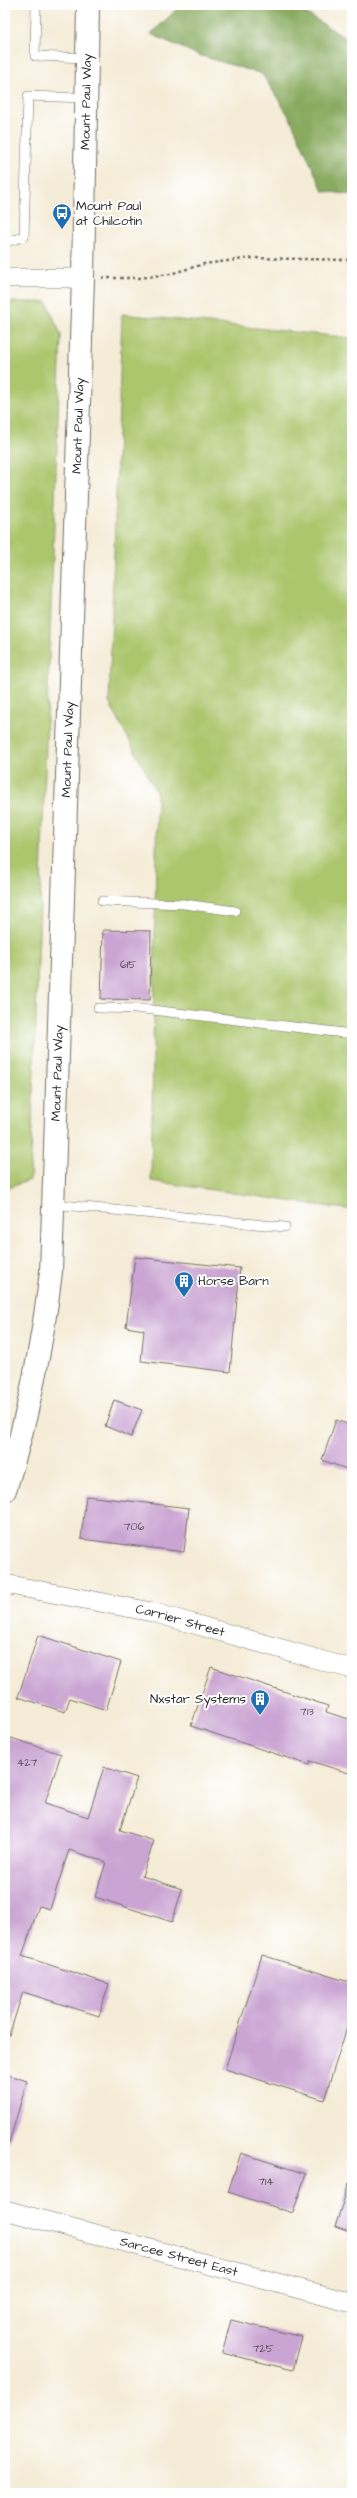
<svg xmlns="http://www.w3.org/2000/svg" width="357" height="2498" font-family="'Architects Daughter',sans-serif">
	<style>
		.green { fill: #acc66d; stroke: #6c784c }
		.forest { fill: #89ab60; stroke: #5a6b46 }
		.building { fill: #caa4d3 }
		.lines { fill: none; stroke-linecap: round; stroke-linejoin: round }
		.lane-casing { stroke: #726f67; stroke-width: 10 }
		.street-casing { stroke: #726f67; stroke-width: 20 }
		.secondary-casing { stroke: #726f67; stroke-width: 24 }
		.path { stroke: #726f67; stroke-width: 2.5; stroke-dasharray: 3 3; stroke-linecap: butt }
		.lane { stroke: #fff; stroke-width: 9 }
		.street { stroke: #fff; stroke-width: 19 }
		.secondary { stroke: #fff; stroke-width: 22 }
		.labels { text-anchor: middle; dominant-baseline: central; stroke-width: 4; stroke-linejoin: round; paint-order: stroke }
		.number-label { font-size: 11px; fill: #534955 }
		.street-label { font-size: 13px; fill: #2b2b2b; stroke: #fff }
		.poi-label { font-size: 13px; fill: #2b2b2b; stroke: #fff; text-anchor: start }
	</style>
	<rect width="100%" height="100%" fill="#fff"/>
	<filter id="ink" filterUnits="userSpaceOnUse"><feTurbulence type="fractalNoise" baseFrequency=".025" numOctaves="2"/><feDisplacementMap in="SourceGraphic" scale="8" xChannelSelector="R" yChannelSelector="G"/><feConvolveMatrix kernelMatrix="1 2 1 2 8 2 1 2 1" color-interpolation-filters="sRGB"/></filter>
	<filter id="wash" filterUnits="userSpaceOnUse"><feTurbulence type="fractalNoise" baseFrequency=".012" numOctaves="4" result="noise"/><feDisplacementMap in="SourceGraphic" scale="16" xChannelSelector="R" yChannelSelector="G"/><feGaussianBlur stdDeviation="0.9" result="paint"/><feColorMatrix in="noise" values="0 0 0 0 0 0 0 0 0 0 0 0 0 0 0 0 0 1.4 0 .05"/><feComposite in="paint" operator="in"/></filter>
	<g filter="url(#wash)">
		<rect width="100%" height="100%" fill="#f5ecd7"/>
		<!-- green -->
		<g class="green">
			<polygon points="5,302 47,302 61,335 30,1180 5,1189"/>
			<polygon points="122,314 352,338 352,1210 151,1181 157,793 109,702"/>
		</g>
		<!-- forest -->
		<polygon class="forest" points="181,5 293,5 352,42 352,195 323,191 290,118 262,74 198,55 151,34"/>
		<g id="blocks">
			<!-- building -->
			<g class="building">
				<polygon points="103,930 151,931 150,1000 101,999"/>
				<polygon points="135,1257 240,1268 230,1372 141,1361 144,1330 126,1327"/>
				<polygon points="114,1400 142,1410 131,1437 105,1426"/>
				<polygon points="336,1420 352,1426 352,1471 322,1460"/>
				<polygon points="86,1496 189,1508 184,1552 81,1539"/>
				<polygon points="38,1635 121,1662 106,1710 70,1698 65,1712 18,1697"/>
				<polygon points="211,1667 328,1706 326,1712 352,1720 352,1774 310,1761 309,1765 191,1726"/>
				<polygon points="5,1736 61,1754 45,1803 88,1817 104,1767 137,1778 120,1830 154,1841 142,1876 182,1889 172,1922 95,1897 106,1862 69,1850 50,1909 39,1906 22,1956 109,1984 99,2016 23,1992 8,2038 5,2038"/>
				<polygon points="262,1955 352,1983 352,2012 324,2100 225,2069"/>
				<polygon points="5,2074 27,2081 9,2143 5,2143"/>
				<polygon points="241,2153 306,2174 293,2213 228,2192"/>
				<polygon points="349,2183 352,2184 352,2233 335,2227"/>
				<polygon points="231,2320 302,2337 293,2370 222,2353"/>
			</g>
		</g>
	</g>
	<g filter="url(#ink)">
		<use href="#blocks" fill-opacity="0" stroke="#726f67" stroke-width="1"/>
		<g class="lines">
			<!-- lane casing -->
			<g class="lane-casing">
				<g id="lane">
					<polyline points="36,5 35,56 87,58"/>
					<polyline points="5,242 24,237 28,96 86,98"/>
					<polyline points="102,901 184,904 235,911"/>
					<polyline points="98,1008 144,1009 352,1034"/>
					<polyline points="53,1204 285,1227"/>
				</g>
			</g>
			<!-- street casing -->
			<g class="street-casing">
				<g id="street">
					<polyline points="5,278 83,278"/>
					<path id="s1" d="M 5,1584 L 152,1612 L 352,1669"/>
					<path id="s2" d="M 5,2210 L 352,2303"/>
				</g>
			</g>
			<!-- secondary casing -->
			<g class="secondary-casing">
				<g id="secondary">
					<path id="s3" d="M 5,1490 C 28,1419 42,1346 51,1272 L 83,278 L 88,5"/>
				</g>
			</g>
			<!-- path -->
			<polyline class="path" points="102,278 139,278 170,274 204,264 252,258 352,260"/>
			<!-- lane -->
			<use href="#lane" class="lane"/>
			<!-- street -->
			<use href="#street" class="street"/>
			<!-- secondary -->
			<use href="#secondary" class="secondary"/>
		</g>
	</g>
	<!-- icons -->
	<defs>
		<g id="bus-pin" transform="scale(1)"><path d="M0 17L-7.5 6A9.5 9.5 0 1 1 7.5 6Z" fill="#1f6fb2" stroke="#fff"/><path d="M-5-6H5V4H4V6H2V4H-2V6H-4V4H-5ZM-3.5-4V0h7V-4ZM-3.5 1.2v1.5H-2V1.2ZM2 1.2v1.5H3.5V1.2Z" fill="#fff"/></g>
		<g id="building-pin" transform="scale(1)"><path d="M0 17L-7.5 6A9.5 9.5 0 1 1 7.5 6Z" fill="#1f6fb2" stroke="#fff"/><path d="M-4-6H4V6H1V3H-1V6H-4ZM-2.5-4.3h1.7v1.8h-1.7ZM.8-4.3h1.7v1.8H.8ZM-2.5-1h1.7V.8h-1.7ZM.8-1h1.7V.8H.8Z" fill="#fff"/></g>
	</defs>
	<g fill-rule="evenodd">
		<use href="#bus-pin" x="62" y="213"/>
		<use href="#building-pin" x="184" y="1281"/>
		<use href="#building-pin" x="260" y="1699"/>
	</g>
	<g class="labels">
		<!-- number labels -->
		<g class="number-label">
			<text x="128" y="964">615</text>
			<text x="134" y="1526">706</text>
			<text x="307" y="1711">713</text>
			<text x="27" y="1762">427</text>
			<text x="266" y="2181">714</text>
			<text x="263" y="2348">725</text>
		</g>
		<!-- street labels -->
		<g class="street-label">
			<text stroke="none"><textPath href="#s3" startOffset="1394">Mount Paul Way</textPath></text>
			<text stroke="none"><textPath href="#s3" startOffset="1070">Mount Paul Way</textPath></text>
			<text stroke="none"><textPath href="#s3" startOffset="746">Mount Paul Way</textPath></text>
			<text stroke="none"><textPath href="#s3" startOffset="422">Mount Paul Way</textPath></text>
			<text stroke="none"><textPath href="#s1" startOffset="179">Carrier Street</textPath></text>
			<text stroke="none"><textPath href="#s2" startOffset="180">Sarcee Street East</textPath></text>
		</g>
		<!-- poi labels -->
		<g class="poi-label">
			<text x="76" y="206">Mount Paul<tspan x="76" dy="15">at Chilcotin</tspan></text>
			<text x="198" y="1281">Horse Barn</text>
			<text x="246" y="1699" text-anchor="end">Nxstar Systems</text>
		</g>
	</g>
	<!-- margin -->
	<rect width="357" height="2498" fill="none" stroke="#fff" stroke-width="20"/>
</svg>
